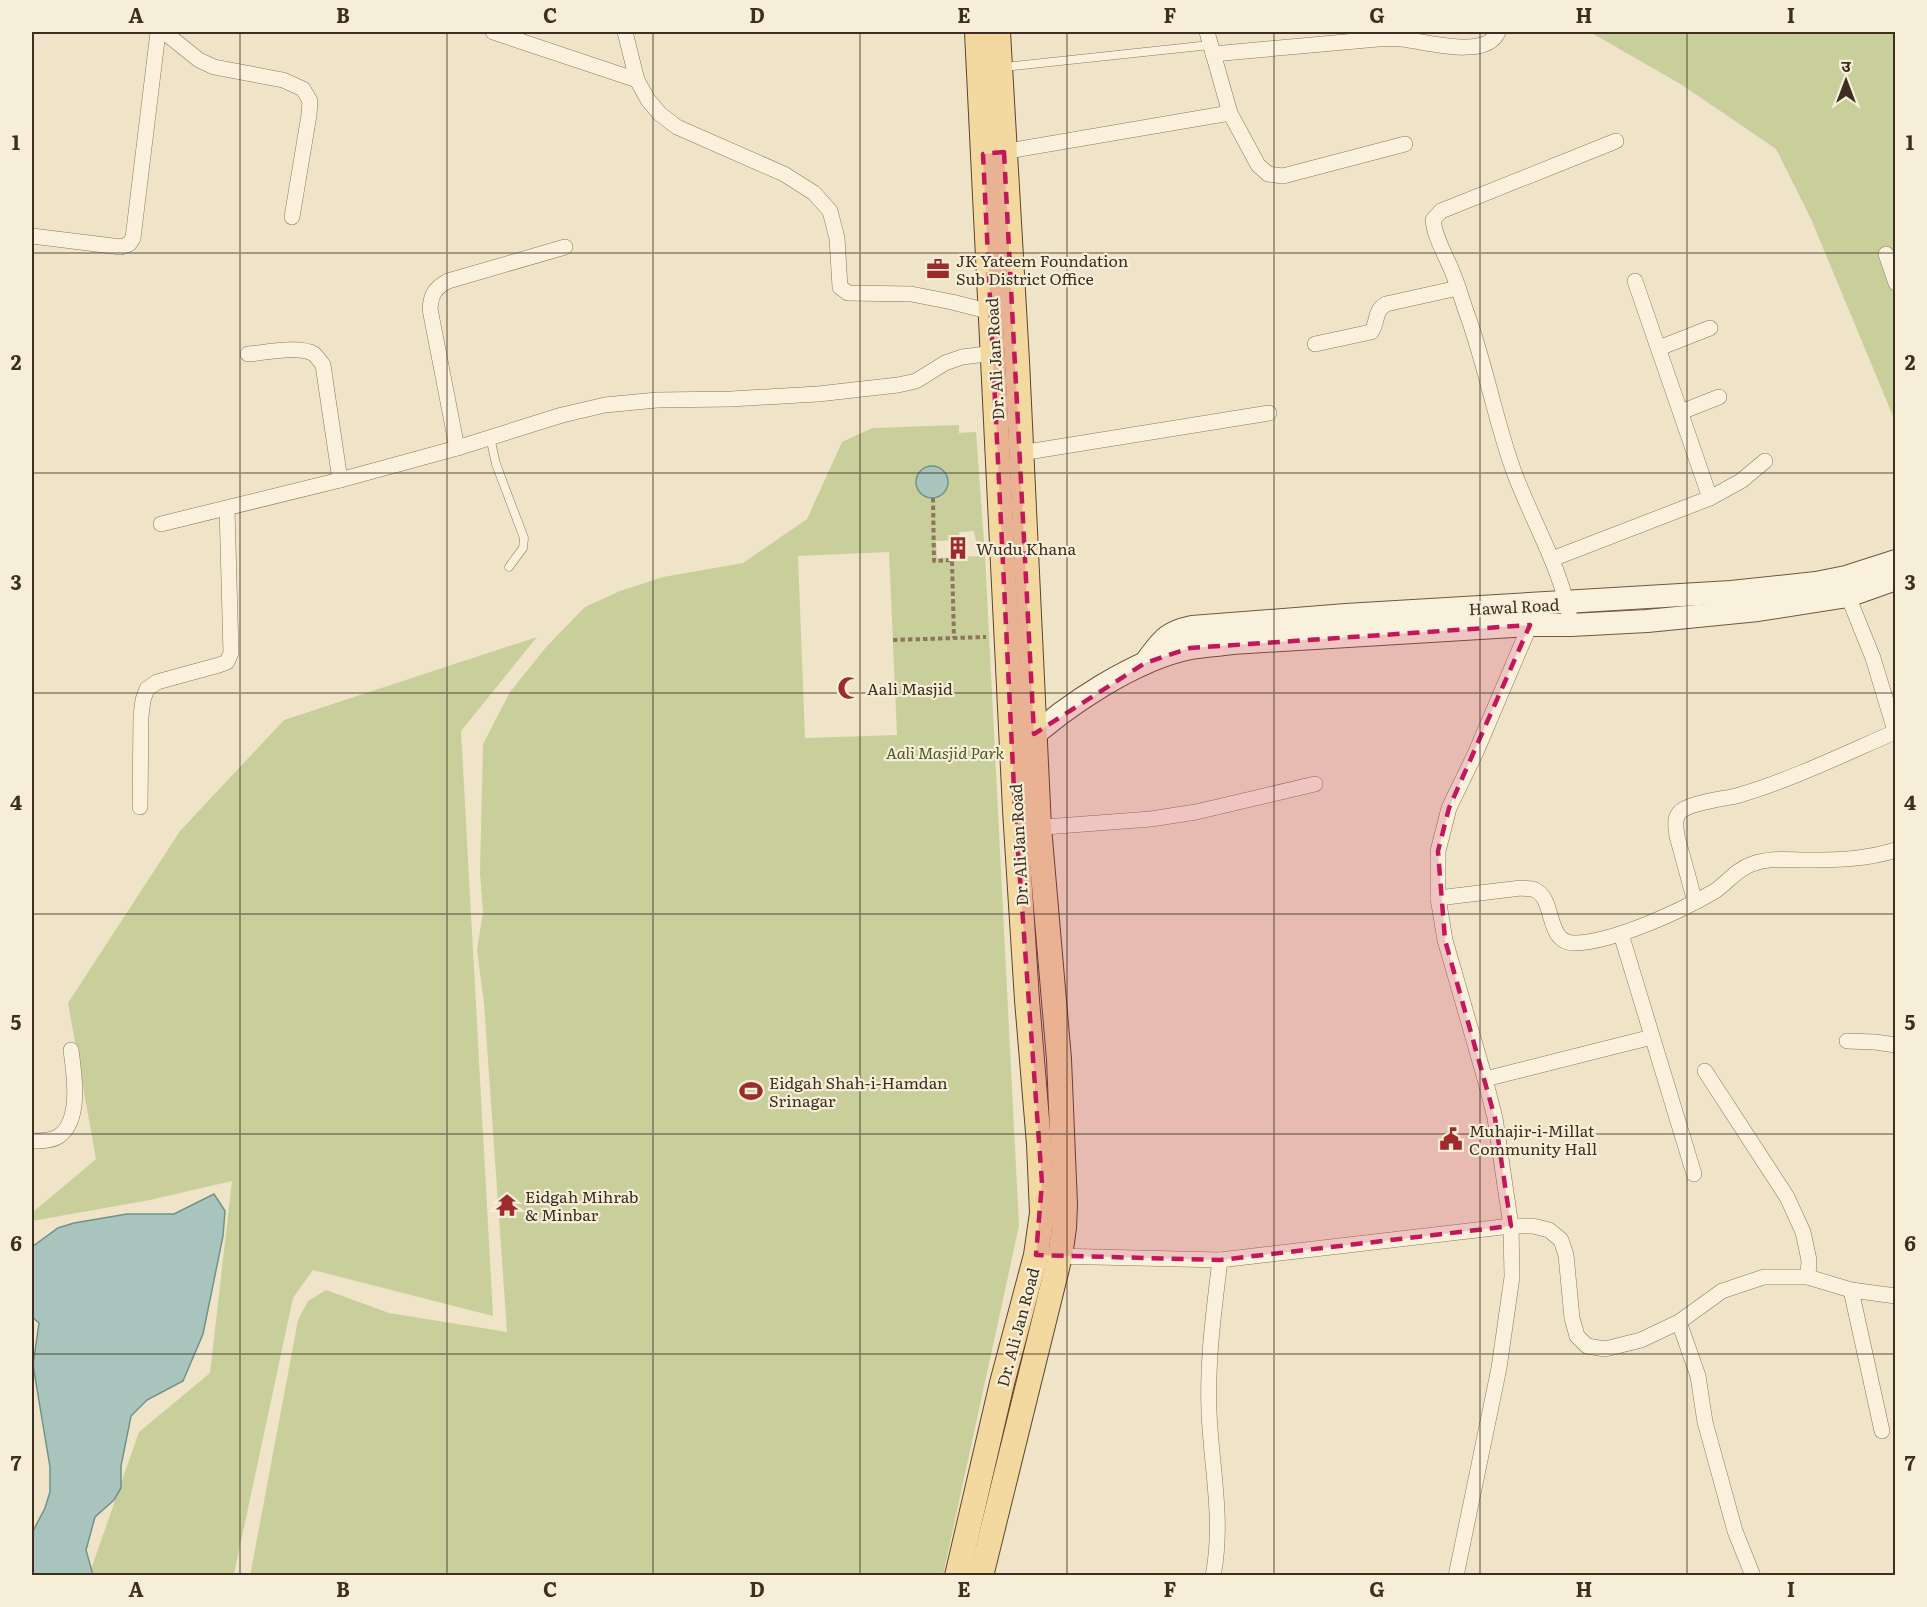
<svg xmlns="http://www.w3.org/2000/svg" width="1927" height="1607" font-family="Literata,'Noto Sans Devanagari',serif">
	<style>
		.green { fill: #c9cf9b; fill-rule: evenodd }
		.water { fill: #a9c4bc; stroke: #6f938a; stroke-width: 1.5 }
		.lines { fill: none; stroke-linecap: round; stroke-linejoin: round }
		.service-casing { stroke: #8d765c; stroke-width: 9 }
		.minor-casing { stroke: #8d765c; stroke-width: 16 }
		.secondary-casing { stroke: #6f573f; stroke-width: 24 }
		.primary-casing { stroke: #5b4430; stroke-width: 26 }
		.path { stroke: #8d765c; stroke-width: 4; stroke-dasharray: 4.5 3; stroke-linecap: butt }
		.service { stroke: #faf1dc; stroke-width: 8 }
		.minor { stroke: #faf1dc; stroke-width: 15 }
		.secondary { stroke: #faf1dc; stroke-width: 22 }
		.primary { stroke: #f3d9a0; stroke-width: 24 }
		.marked { fill: #c2185b; fill-opacity: 0.2; stroke: #c2185b; stroke-width: 4.5; stroke-dasharray: 12 8; stroke-linejoin: round }
		.grid { fill: none; stroke: #3d2e20; stroke-width: 1.5; stroke-opacity: 0.55 }
		.labels { text-anchor: middle; dominant-baseline: central; stroke-width: 4.5; stroke-linejoin: round; paint-order: stroke }
		.poi-label { font-size: 16px; fill: #3d2e20; stroke: #f7eed8; text-anchor: start }
		.street-label { font-size: 16px; fill: #3d2e20; stroke: #f7eed8 }
		.park-label { font-size: 16px; font-style: italic; fill: #4d5a26; stroke: #f7eed8 }
		.neatline { fill: none; stroke: #3d2e20; stroke-width: 2 }
		.grid-label { font-size: 20px; text-anchor: middle; font-weight: bold; fill: #3d2e20 }
	</style>
	<rect width="100%" height="100%" fill="#f0e4c8"/>
	<!-- green -->
	<g class="green">
		<polygon points="1590,32 1895,32 1895,421 1811,219 1776,149 1682,85"/>
		<path d="M 959,425 L 959,433 L 976,432 L 985,555 L 1019,1226 L 943,1575 L 250,1576 L 298,1320 L 308,1301 L 326,1290 L 389,1313 L 507,1332 L 484,1003 L 477,950 L 483,912 L 480,873 L 483,744 L 510,692 L 547,646 L 585,607 L 620,591 L 663,577 L 743,563 L 807,519 L 842,442 L 872,428 ZM 935,466 C 950,471 952,488 938,497 ZM 974,531 L 976,541 L 980,541 L 981,556 L 937,558 L 936,541 L 960,540 L 959,532 ZM 889,552 L 897,735 L 805,738 L 798,556 Z"/>
		<polygon points="537,637 461,731 493,1316 313,1270 293,1298 234,1574 232,1576 89,1575 139,1432 210,1373 232,1181 150,1200 32,1221 32,1213 96,1159 68,1003 180,831 284,720"/>
	</g>
	<!-- water -->
	<g class="water">
		<circle cx="932" cy="482" r="16"/>
		<polygon points="214,1194 225,1211 223,1236 203,1334 183,1381 147,1400 131,1416 121,1466 121,1488 114,1500 95,1517 86,1550 93,1575 32,1575 32,1533 45,1508 50,1492 50,1467 33,1365 39,1323 32,1317 32,1247 58,1228 74,1223 127,1214 174,1214"/>
	</g>
	<g class="lines">
		<!-- service casing -->
		<g class="service-casing">
			<g id="service">
				<polyline points="1004,67 1210,45"/>
				<polyline points="490,437 496,464 524,538 523,548 509,567"/>
			</g>
		</g>
		<!-- minor casing -->
		<g class="minor-casing">
			<g id="minor">
				<polyline points="164,32 199,60 214,67 283,80 303,89 310,101 309,115 292,217"/>
				<polyline points="493,32 637,80"/>
				<polyline points="625,32 637,80 648,100 660,114 677,127 784,174 814,193 830,211 837,238 840,287 848,293 911,294 952,302 991,312"/>
				<polyline points="1207,32 1230,113 1258,165 1268,174 1283,176 1405,144"/>
				<path d="M 1213,54 L 1378,39 C 1386,39 1394,38 1401,39 C 1425,41 1486,60 1498,32"/>
				<polyline points="996,153 1230,113"/>
				<polyline points="32,236 121,247 129,244 133,238 158,32"/>
				<polyline points="1886,254 1896,283"/>
				<polyline points="1635,281 1710,498"/>
				<path d="M 1315,344 L 1371,332 C 1379,321 1373,312 1386,304 L 1458,288"/>
				<polyline points="1659,348 1710,328"/>
				<path d="M 248,354 C 264,353 300,345 314,354 C 317,357 320,361 323,365 L 340,480"/>
				<polyline points="1681,412 1719,397"/>
				<path d="M 457,448 L 430,309 C 431,294 435,288 448,281 L 565,247"/>
				<polyline points="1021,453 1269,413"/>
				<polyline points="161,524 340,480 457,448 562,415 605,405 657,400 731,399 818,394 898,385 916,381 945,363 962,357 994,353"/>
				<polyline points="1552,559 1710,498 1741,481 1765,461"/>
				<polyline points="1848,596 1873,658 1896,734"/>
				<path d="M 1571,625 C 1563,571 1533,523 1514,472 C 1495,420 1486,366 1467,314 C 1462,300 1458,285 1452,271 C 1445,254 1435,238 1433,220 L 1441,211 L 1616,141"/>
				<polyline points="140,807 141,716 143,700 147,689 157,682 219,665 227,662 231,653 227,508"/>
				<polyline points="1031,828 1151,819 1196,812 1315,784"/>
				<path d="M 1438,898 L 1521,888 C 1525,889 1531,888 1535,890 C 1556,899 1545,944 1575,943 C 1614,942 1681,911 1715,891 C 1727,883 1737,869 1752,864 C 1771,857 1790,860 1810,860 C 1840,860 1867,859 1896,850"/>
				<path d="M 1695,902 L 1677,836 C 1676,829 1674,819 1679,813 C 1687,803 1723,799 1736,796 C 1791,780 1842,755 1895,732"/>
				<polyline points="1621,934 1694,1174"/>
				<polyline points="1847,1041 1875,1042 1896,1045"/>
				<polyline points="1705,1071 1787,1197 1803,1232 1809,1260 1808,1277"/>
				<polyline points="1485,1079 1652,1037"/>
				<path d="M 32,1141 C 40,1141 52,1141 59,1136 C 82,1120 74,1073 71,1050"/>
				<polyline points="1054,1256 1220,1260 1511,1226 1533,1226 1549,1230 1561,1240 1566,1255 1572,1318 1577,1336 1587,1346 1605,1349 1641,1340 1679,1322 1722,1291 1764,1277 1808,1277 1851,1290 1896,1296"/>
				<polyline points="1851,1290 1882,1431"/>
				<polyline points="1679,1322 1698,1376 1705,1422 1735,1531 1753,1576"/>
				<path d="M 1213,1576 C 1224,1520 1211,1467 1209,1411 C 1207,1360 1214,1310 1220,1260"/>
				<polyline points="1456,1576 1499,1368 1512,1277 1511,1226 1495,1118 1485,1079 1445,940 1438,898 1438,851 1449,808 1476,752 1530,625"/>
			</g>
		</g>
		<!-- secondary casing -->
		<g class="secondary-casing">
			<g id="secondary">
				<path d="M 1145,663 C 1162,641 1164,633 1192,627 L 1346,615 L 1731,592 L 1816,583 L 1846,577 L 1896,561"/>
				<path d="M 1024,744 C 1065,706 1135,659 1191,648 C 1204,646 1218,645 1232,643 L 1530,625 L 1571,625 L 1647,621 L 1758,610 L 1848,596 L 1896,579"/>
			</g>
		</g>
		<!-- primary casing -->
		<g class="primary-casing">
			<g id="primary">
				<polyline points="957,1576 1002,1383 1036,1255 1042,1213 1039,1144 1027,1000 1015,810 977,32"/>
				<polyline points="981,1576 1060,1256 1064,1228 1065,1205 1059,1059 1039,827 1017,361 998,32"/>
			</g>
		</g>
		<!-- path -->
		<g class="path">
			<polyline points="933,498 934,561 952,560 954,638"/>
			<polyline points="893,640 986,637"/>
		</g>
		<!-- service -->
		<use href="#service" class="service"/>
		<!-- minor -->
		<use href="#minor" class="minor"/>
		<!-- secondary -->
		<use href="#secondary" class="secondary"/>
		<!-- primary -->
		<use href="#primary" class="primary"/>
	</g>
	<!-- marked area -->
	<path class="marked" d="M 1004,152 L 1034,734 L 1145,663 L 1190,648 L 1530,625 L 1449,808 L 1438,851 L 1445,940 L 1495,1118 L 1511,1226 L 1220,1260 L 1036,1255 L 1042,1183 L 1015,810 L 983,154 Z"/>
	<!-- grid -->
	<path class="grid" d="M 240,32 L 240,1576M 447,32 L 447,1576M 653,32 L 653,1576M 860,32 L 860,1576M 1067,32 L 1067,1576M 1274,32 L 1274,1576M 1480,32 L 1480,1576M 1687,32 L 1687,1576M 32,253 L 1896,253M 32,473 L 1896,473M 32,693 L 1896,693M 32,914 L 1896,914M 32,1134 L 1896,1134M 32,1354 L 1896,1354"/>
	<!-- icons -->
	<defs>
		<g id="office-bare" transform="scale(1.8)"><path d="M-6-3h4V-5.5h4V-3h4V5H-6ZM-1-4.5V-3h2v-1.5ZM-6 0V1H6V0Z" fill="#9e2a2b" stroke="#f7eed8" stroke-width="2.5" paint-order="stroke"/></g>
		<g id="building-bare" transform="scale(1.8)"><path d="M-4-6H4V6H1V3H-1V6H-4ZM-2.5-4.3h1.7v1.8h-1.7ZM.8-4.3h1.7v1.8H.8ZM-2.5-1h1.7V.8h-1.7ZM.8-1h1.7V.8H.8Z" fill="#9e2a2b" stroke="#f7eed8" stroke-width="2.5" paint-order="stroke"/></g>
		<g id="mosque-bare" transform="scale(1.8)"><path d="M3.5-4.9A6 6 0 1 0 3.5 4.9A5 5 0 1 1 3.5-4.9Z" fill="#9e2a2b" stroke="#f7eed8" stroke-width="2.5" paint-order="stroke"/></g>
		<g id="stadium-bare" transform="scale(1.8)"><path d="M0-5a6.5 5 0 1 0 0 10a6.5 5 0 1 0 0-10ZM-3.5-1.8h7v3.6h-7Z" fill="#9e2a2b" stroke="#f7eed8" stroke-width="2.5" paint-order="stroke"/></g>
		<g id="civic-bare" transform="scale(1.8)"><path d="M-.6-6.5H3V-4.5H.6V-3L4-1V1h2V6H-6V1h2V-1L-.6-3ZM-1.2 2.5V6h2.4V2.5Z" fill="#9e2a2b" stroke="#f7eed8" stroke-width="2.5" paint-order="stroke"/></g>
		<g id="temple-bare" transform="scale(1.8)"><path d="M0-6L5-2H3V0L6.5 2.5H4V6H1.5V3h-3V6H-4V2.5H-6.5L-3 0V-2H-5Z" fill="#9e2a2b" stroke="#f7eed8" stroke-width="2.5" paint-order="stroke"/></g>
	</defs>
	<g fill-rule="evenodd">
		<use href="#office-bare" x="938" y="269"/>
		<use href="#building-bare" x="958" y="548"/>
		<use href="#mosque-bare" x="849" y="688"/>
		<use href="#stadium-bare" x="751" y="1091"/>
		<use href="#civic-bare" x="1451" y="1139"/>
		<use href="#temple-bare" x="507" y="1205"/>
	</g>
	<g class="labels">
		<!-- poi labels -->
		<g class="poi-label">
			<text x="956" y="260">JK Yateem Foundation<tspan x="956" dy="18">Sub District Office</tspan></text>
			<text x="976" y="548">Wudu Khana</text>
			<text x="867" y="688">Aali Masjid</text>
			<text x="769" y="1082">Eidgah Shah-i-Hamdan<tspan x="769" dy="18">Srinagar</tspan></text>
			<text x="1469" y="1130">Muhajir-i-Millat<tspan x="1469" dy="18">Community Hall</tspan></text>
			<text x="525" y="1196">Eidgah Mihrab<tspan x="525" dy="18">&amp; Minbar</tspan></text>
		</g>
		<!-- street labels -->
		<g class="street-label">
			<text transform="translate(994 359) rotate(-93)">Dr. Ali Jan Road</text>
			<text transform="translate(1514 606) rotate(-3)">Hawal Road</text>
			<text transform="translate(1018 845) rotate(-93)">Dr. Ali Jan Road</text>
			<text transform="translate(1017 1327) rotate(-75)">Dr. Ali Jan Road</text>
		</g>
		<!-- park labels -->
		<g class="park-label">
			<text x="945" y="752">Aali Masjid Park</text>
		</g>
	</g>
	<!-- border -->
	<rect width="1927" height="1607" fill="none" stroke="#f7eed8" stroke-width="66"/>
	<!-- north arrow -->
	<g transform="translate(1846 81)" stroke="#f7eed8" stroke-width="4.5" paint-order="stroke">
	<path d="M0-4.5L10 22L0 15L-10 22Z" fill="#3d2e20"/>
	<text y="-9" font-size="16" font-weight="bold" text-anchor="middle" fill="#3d2e20">उ</text>
	</g>
	<rect x="33" y="33" width="1861" height="1541" class="neatline"/>
	<g class="grid-label">
		<text x="136" y="23">A</text>
		<text x="343" y="23">B</text>
		<text x="550" y="23">C</text>
		<text x="757" y="23">D</text>
		<text x="964" y="23">E</text>
		<text x="1170" y="23">F</text>
		<text x="1377" y="23">G</text>
		<text x="1584" y="23">H</text>
		<text x="1791" y="23">I</text>
		<text x="16" y="150">1</text>
		<text x="1910" y="150">1</text>
		<text x="16" y="370">2</text>
		<text x="1910" y="370">2</text>
		<text x="16" y="590">3</text>
		<text x="1910" y="590">3</text>
		<text x="16" y="810">4</text>
		<text x="1910" y="810">4</text>
		<text x="16" y="1030">5</text>
		<text x="1910" y="1030">5</text>
		<text x="16" y="1251">6</text>
		<text x="1910" y="1251">6</text>
		<text x="16" y="1471">7</text>
		<text x="1910" y="1471">7</text>
		<text x="136" y="1597">A</text>
		<text x="343" y="1597">B</text>
		<text x="550" y="1597">C</text>
		<text x="757" y="1597">D</text>
		<text x="964" y="1597">E</text>
		<text x="1170" y="1597">F</text>
		<text x="1377" y="1597">G</text>
		<text x="1584" y="1597">H</text>
		<text x="1791" y="1597">I</text>
	</g>
</svg>
